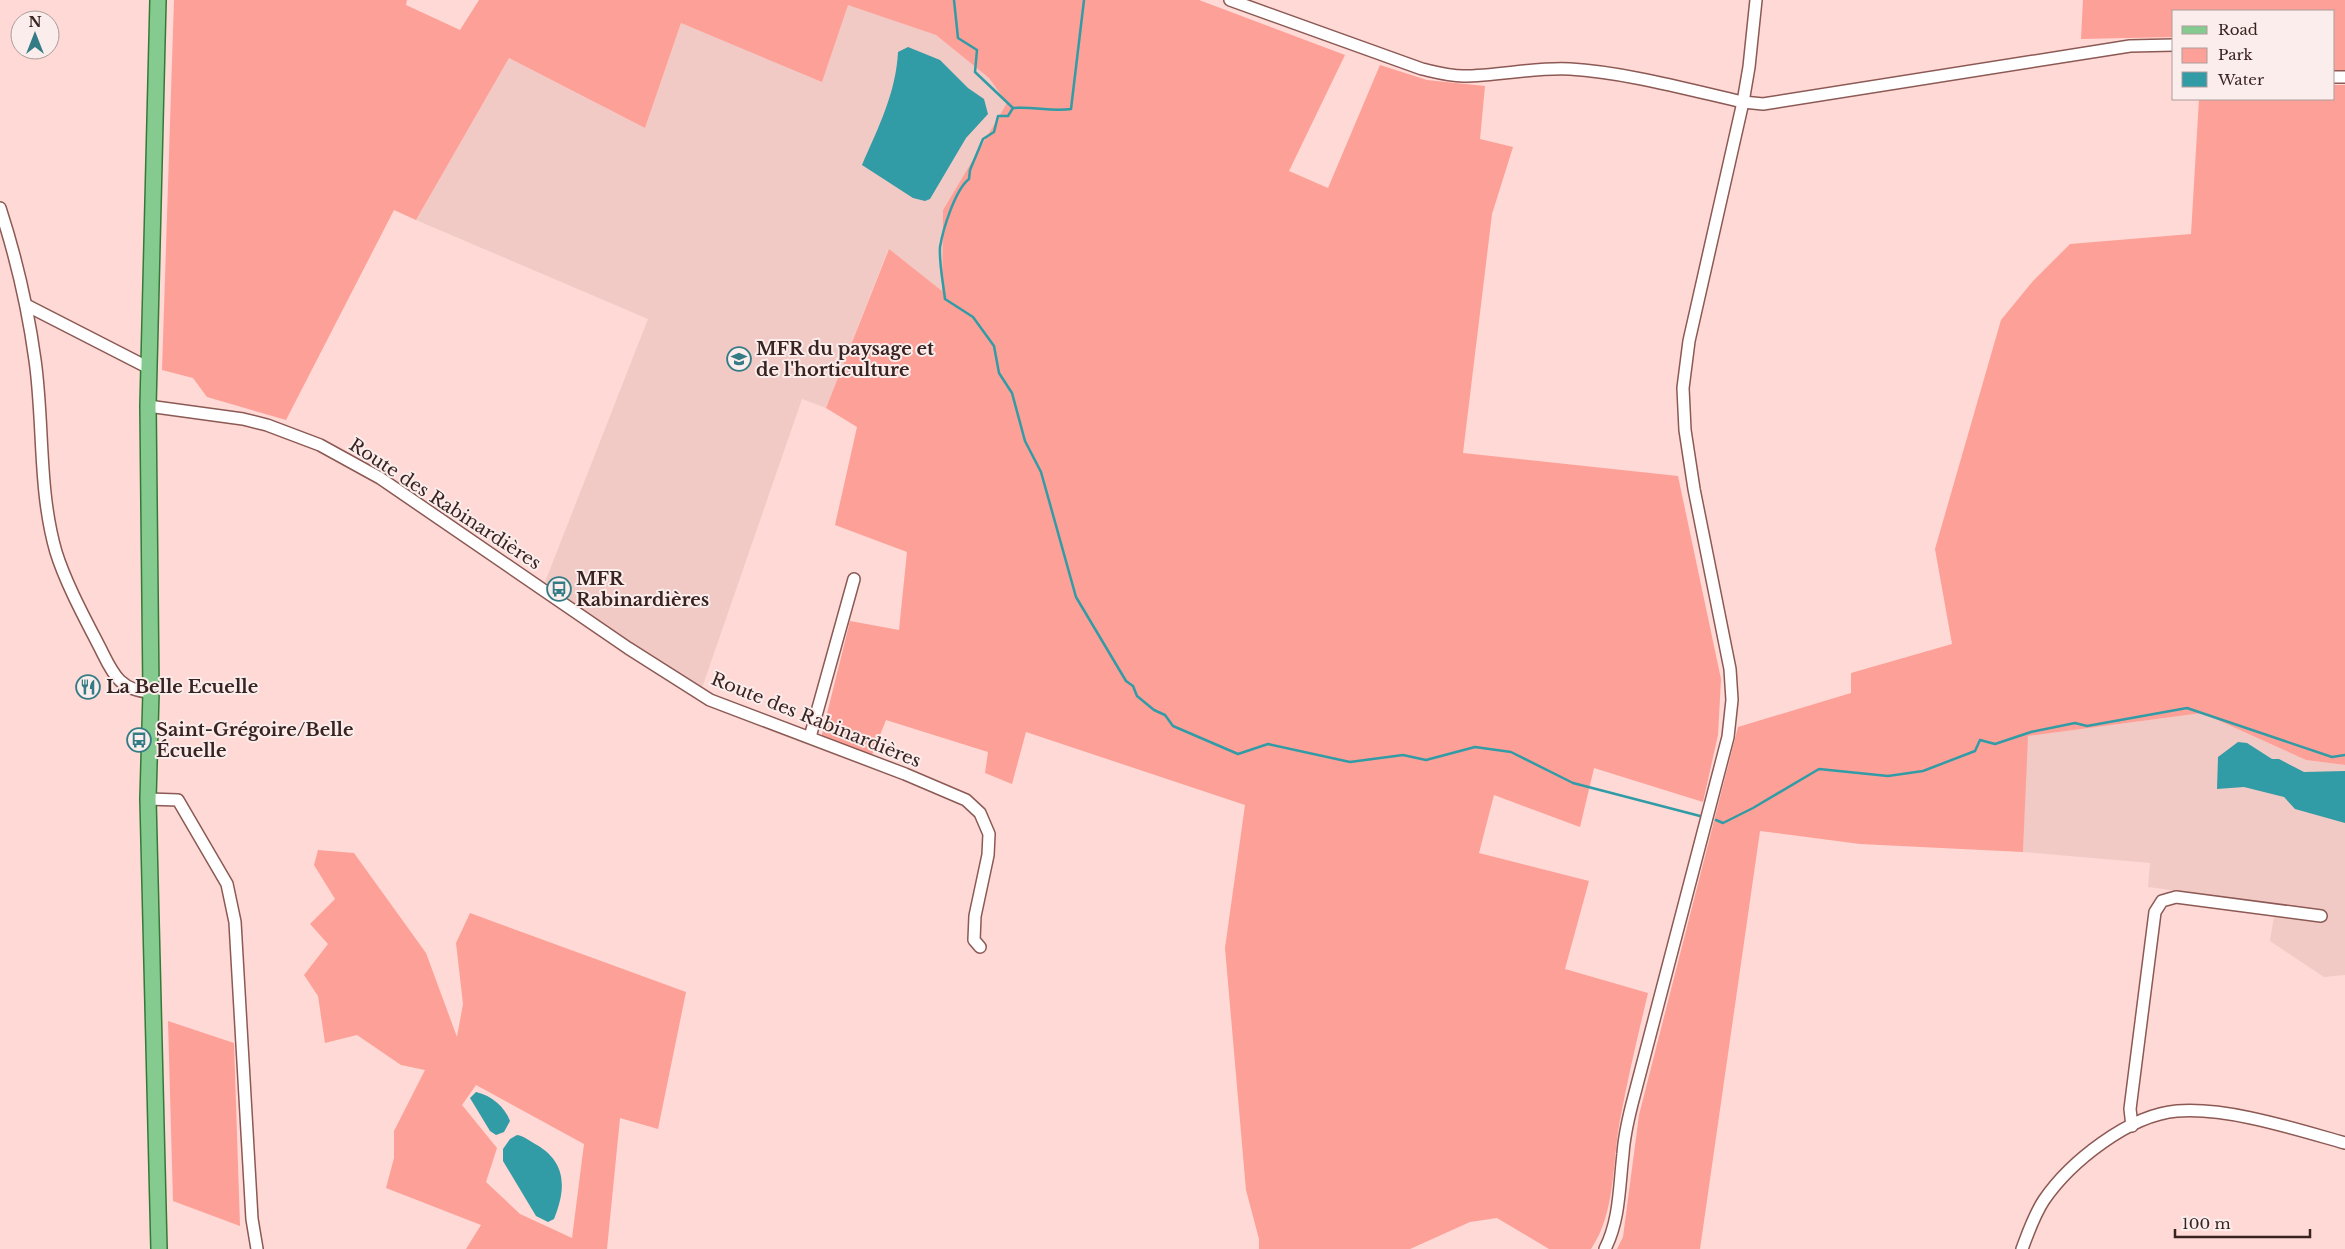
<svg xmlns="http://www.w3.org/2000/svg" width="2345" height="1249" font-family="'Libre Baskerville',serif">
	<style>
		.built { fill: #f2cac5 }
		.green { fill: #fda097; fill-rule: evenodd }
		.water { fill: #319ba6 }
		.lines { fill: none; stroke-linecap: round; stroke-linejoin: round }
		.stream { stroke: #319ba6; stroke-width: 2.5 }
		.minor-casing { stroke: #8c5954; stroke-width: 14 }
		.major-casing { stroke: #357938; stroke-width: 18 }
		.minor { stroke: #fff; stroke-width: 11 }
		.major { stroke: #85cb8f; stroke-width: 15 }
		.labels { text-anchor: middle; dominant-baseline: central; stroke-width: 4; stroke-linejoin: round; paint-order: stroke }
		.poi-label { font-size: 18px; font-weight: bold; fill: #392321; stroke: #faedec; text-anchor: start }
		.street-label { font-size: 18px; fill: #392321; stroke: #faedec }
	</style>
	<rect width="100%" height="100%" fill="#fed9d5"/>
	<!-- built -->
	<g class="built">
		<polygon points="848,4 936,35 989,78 1008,103 943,210 942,291 888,250 826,408 802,399 702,688 618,634 545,582 648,319 416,220 509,58 645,128 681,23 822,81"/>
		<polygon points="2202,713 2306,760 2345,765 2345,975 2324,977 2270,941 2276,904 2148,887 2150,863 2023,852 2027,736"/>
	</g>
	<!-- green -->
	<g class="green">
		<path d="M 174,0 L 407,0 L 406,5 L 460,30 L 479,0 L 1199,0 L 1345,55 L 1289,171 L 1328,188 L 1380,65 L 1427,80 L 1485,86 L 1480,139 L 1513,147 L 1492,214 L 1463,453 L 1678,476 L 1721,679 L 1718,735 L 1703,802 L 1594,768 L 1580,827 L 1494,795 L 1479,853 L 1589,881 L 1565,969 L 1648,993 C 1638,1035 1628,1077 1620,1120 C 1612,1162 1616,1213 1591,1249 L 1549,1249 L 1497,1218 L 1470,1222 L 1410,1249 L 1259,1249 L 1259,1239 L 1246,1190 L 1225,948 L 1245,805 L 1026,732 L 1012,784 L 985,773 L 988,752 L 886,720 L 872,755 L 821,738 L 850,621 L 899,630 L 907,552 L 835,525 L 857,427 L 826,408 L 889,249 L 942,291 L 943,210 L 1007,103 L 989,78 L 936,35 L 848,5 L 822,82 L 681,23 L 645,128 L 509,58 L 416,220 L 394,210 L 286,420 L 207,397 L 193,378 L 162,370 Z"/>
		<polygon points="2083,0 2345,0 2345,72 2334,71 2334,11 2174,11 2174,37 2081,39"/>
		<polygon points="2334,85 2345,85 2345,765 2306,760 2202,713 2028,736 2023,852 1860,844 1760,831 1700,1249 1617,1249 1623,1237 1639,1115 1738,727 1851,693 1851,673 1952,644 1935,549 2001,320 2033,281 2070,244 2191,234 2199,99 2334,99"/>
		<path d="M 318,850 L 354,853 L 426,953 L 457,1037 L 463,1004 L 456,943 L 470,913 L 686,992 L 658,1129 L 620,1118 L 607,1249 L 466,1249 L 481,1225 L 386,1188 L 394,1158 L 394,1131 L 425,1070 L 401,1065 L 357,1035 L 325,1043 L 318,996 L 304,975 L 328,944 L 310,924 L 335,899 L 314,865 ZM 476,1085 L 584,1144 L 572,1238 L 520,1214 L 486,1182 L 497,1148 L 462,1105 Z"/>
		<polygon points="168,1021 234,1043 240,1226 173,1201"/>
	</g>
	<!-- water -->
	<g class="water">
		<path d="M 908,47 L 940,60 L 968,88 L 984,99 L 988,114 L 966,138 L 930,199 L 925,201 L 913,198 L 862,165 C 878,128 896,93 898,52 Z"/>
		<polygon points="2238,742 2247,743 2272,759 2279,759 2304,772 2345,771 2345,823 2295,809 2284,797 2244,787 2217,789 2218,757"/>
		<path d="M 476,1092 C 492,1096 504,1106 510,1121 L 504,1132 L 496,1135 L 490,1131 L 470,1098 Z"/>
		<path d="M 517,1135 C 524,1136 531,1142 537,1145 C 567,1163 566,1189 554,1219 L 548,1222 L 536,1216 L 503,1161 L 503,1149 L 510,1139 Z"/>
	</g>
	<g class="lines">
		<!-- stream -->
		<g class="stream">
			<path d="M 954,0 L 958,38 L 977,50 L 975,72 L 1013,108 C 1034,106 1050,112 1071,109 L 1084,0"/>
			<path d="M 1013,108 L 1008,116 L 998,116 L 994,132 L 983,139 L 970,170 L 969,179 C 955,190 943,229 940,247 C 939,263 943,282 945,299 L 973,317 L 994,346 L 999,373 L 1012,393 L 1025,441 L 1041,472 L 1076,597 L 1126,681 L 1133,686 L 1137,696 L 1154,710 L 1165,715 L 1173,726 L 1238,754 L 1268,744 L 1350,762 L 1403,755 L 1426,760 L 1475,747 L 1511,752 L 1573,783 L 1700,816"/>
			<polyline points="1716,820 1723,823 1753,808 1819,769 1888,776 1923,771 1975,751 1980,740 1995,744 2031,732 2075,723 2087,726 2187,708 2332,757 2345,755"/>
		</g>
		<!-- minor casing -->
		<g class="minor-casing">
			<g id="minor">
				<path d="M 1230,0 L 1422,69 C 1435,72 1449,76 1463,76 C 1499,76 1534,67 1570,69 C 1624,72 1690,90 1743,102 L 1763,104 L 2130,46 L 2174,45"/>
				<polyline points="2334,77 2345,77"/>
				<path d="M 0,208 C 16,257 28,309 35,360 C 44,423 38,490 56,552 C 65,581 83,615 97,642 C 111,668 116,691 151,692"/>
				<polyline points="26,305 149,368"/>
				<polyline points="148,406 243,419 267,425 320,445 380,478 628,648 710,700 905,774 966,800 980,813 989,834 988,855 975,916 974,940 980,947"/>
				<polyline points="810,737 854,579"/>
				<polyline points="148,799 178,800 227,884 235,922 252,1219 257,1249"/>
				<polyline points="2132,1126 2130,1109 2155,912 2162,901 2176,897 2321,916"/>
				<path d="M 1605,1249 C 1620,1219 1619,1187 1623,1154 C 1624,1137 1628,1120 1632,1104 L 1728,737 L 1732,700 L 1730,669 L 1694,489 L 1685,430 L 1683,388 L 1689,341 L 1743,102 L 1749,67 L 1756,0"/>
				<path d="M 2022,1249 C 2028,1233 2034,1215 2044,1200 C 2070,1162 2129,1115 2177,1111 C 2228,1107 2295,1129 2345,1143"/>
			</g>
		</g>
		<!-- major casing -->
		<g class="major-casing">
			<polyline id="major" points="158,0 148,406 151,692 148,799 159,1249"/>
		</g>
		<!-- minor -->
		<use href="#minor" class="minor"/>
		<!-- major -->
		<use href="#major" class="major"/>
	</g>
	<!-- icons -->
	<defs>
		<g id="school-ring" transform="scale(1.25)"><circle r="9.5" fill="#faedec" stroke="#347c85" stroke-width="1.5"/><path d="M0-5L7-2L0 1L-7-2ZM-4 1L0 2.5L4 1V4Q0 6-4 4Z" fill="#347c85"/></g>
		<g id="bus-ring" transform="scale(1.25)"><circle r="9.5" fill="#faedec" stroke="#347c85" stroke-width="1.5"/><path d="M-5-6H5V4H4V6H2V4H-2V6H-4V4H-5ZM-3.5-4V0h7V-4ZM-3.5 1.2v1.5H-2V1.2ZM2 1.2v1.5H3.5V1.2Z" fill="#347c85"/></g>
		<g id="restaurant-ring" transform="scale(1.25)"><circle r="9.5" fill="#faedec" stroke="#347c85" stroke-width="1.5"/><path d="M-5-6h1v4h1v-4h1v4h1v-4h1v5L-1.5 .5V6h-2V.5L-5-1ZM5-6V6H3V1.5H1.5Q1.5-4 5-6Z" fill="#347c85"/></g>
	</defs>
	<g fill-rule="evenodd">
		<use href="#school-ring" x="739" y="359"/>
		<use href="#bus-ring" x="559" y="589"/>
		<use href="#restaurant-ring" x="88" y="687"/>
		<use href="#bus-ring" x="139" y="740"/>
	</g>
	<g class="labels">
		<!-- poi labels -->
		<g class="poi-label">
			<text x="756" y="349">MFR du paysage et<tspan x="756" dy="21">de l'horticulture</tspan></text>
			<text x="576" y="579">MFR<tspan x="576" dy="21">Rabinardières</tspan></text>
			<text x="106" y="687">La Belle Ecuelle</text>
			<text x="156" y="730">Saint-Grégoire/Belle<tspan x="156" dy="21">Écuelle</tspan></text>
		</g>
		<!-- street labels -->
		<g class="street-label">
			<text transform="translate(445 504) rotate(33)">Route des Rabinardières</text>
			<text transform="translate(816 720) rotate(22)">Route des Rabinardières</text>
		</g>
	</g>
	<!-- legend -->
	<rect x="2172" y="10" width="162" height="90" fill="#faedec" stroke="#ad9c9b"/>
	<rect x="2182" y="26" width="25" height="8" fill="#85cb8f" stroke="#ad9c9b"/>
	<text x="2218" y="35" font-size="15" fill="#392321">Road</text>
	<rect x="2182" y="48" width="25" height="15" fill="#fda097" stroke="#ad9c9b"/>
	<text x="2218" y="60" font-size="15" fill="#392321">Park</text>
	<rect x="2182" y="72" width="25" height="15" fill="#319ba6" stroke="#ad9c9b"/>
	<text x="2218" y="85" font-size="15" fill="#392321">Water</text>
	<!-- north arrow -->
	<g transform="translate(35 35)"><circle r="24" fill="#faedec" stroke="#ad9c9b"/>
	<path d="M0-4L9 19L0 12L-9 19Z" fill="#347c85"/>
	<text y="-8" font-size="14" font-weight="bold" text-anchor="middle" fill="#392321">N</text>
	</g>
	<!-- scale -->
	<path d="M2175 1229v8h135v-8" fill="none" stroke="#392321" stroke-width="2.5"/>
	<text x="2182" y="1229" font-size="15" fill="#392321" stroke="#faedec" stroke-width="4" paint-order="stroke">100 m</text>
</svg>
